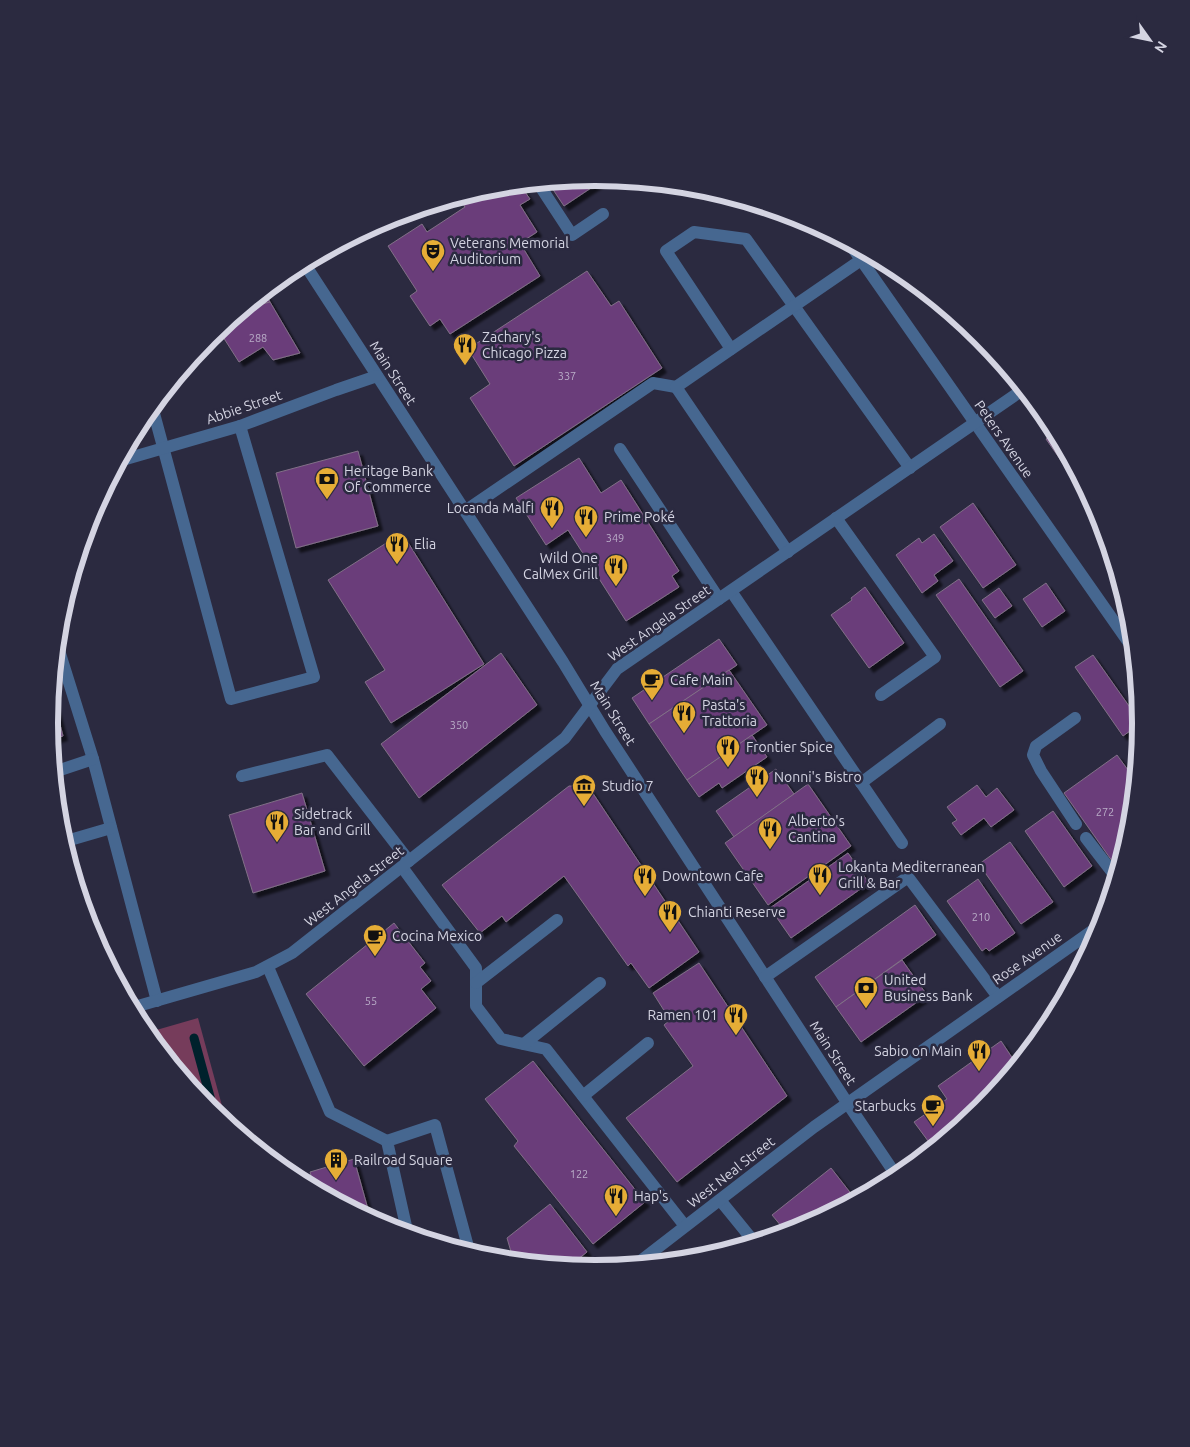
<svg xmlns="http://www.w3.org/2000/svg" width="1190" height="1447" font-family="Ubuntu,sans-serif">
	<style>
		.green { fill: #763c5b }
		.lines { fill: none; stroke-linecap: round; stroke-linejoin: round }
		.stream { stroke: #00212c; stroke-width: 9 }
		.building { fill: #6b3d7a; stroke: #817087; filter: url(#shadow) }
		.minor { stroke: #466790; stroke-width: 12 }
		.labels { text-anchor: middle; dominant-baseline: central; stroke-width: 5; stroke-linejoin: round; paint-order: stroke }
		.number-label { font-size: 11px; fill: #baaec8 }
		.poi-label { font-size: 14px; fill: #d4d4e2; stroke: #2b2a40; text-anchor: start }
		.street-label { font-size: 14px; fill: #d4d4e2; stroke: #2b2a40 }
		.rim { fill: none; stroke: #d4d4e2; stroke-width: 6 }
	</style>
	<defs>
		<filter id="shadow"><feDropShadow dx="4.5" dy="4.5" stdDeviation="1" flood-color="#0009"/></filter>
	</defs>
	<rect width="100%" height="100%" fill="#2b2a40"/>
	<!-- green -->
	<polygon class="green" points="198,1018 227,1124 209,1110 146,1033"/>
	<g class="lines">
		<!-- stream -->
		<polyline class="stream" points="194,1038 215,1115"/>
	</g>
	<!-- building -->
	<g class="building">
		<polygon points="595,177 606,178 564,206 548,182"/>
		<polygon points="520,185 530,199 520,205 537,232 520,243 540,276 450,334 440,319 430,326 410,296 417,291 388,246 422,224 427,232 465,207 461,201 475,192 489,188"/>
		<polygon points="587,271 611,306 619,301 662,368 514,466 470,398 490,384 468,349"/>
		<polygon points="264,292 270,302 243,309"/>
		<polygon points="270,302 300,353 273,360 263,347 239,362 218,329 243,309"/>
		<polygon points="984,341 996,356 992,359 981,343"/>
		<polygon points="1056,432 1081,479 1076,482 1046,439"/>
		<polygon points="358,451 378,526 296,548 276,473"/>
		<polygon points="579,458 601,493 621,480 679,571 672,576 679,587 626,621 568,530 546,545 516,498"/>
		<polygon points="1082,482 1100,515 1101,517 1078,485"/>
		<polygon points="973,503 1016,565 983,588 940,527"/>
		<polygon points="402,533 484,664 391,723 365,682 385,670 328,580"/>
		<polygon points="934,534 953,561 934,575 938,581 922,593 896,555 919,538 922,543"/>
		<polygon points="959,579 1023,671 1000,687 936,595"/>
		<polygon points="1046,583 1065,611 1042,627 1023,599"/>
		<polygon points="865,587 904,643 869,668 831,615 852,600 851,598"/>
		<polygon points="999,588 1012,606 995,618 982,600"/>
		<polygon points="719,639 737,665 649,724 632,698"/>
		<polygon points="501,653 537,705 419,798 381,744"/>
		<polygon points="1093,655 1141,723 1123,736 1075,667"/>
		<polygon points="729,670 767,725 687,780 649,724"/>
		<polygon points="52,694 63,736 50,740 49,723"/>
		<polygon points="752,735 767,757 722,788 719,783 699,797 687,780"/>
		<polygon points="1117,755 1136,781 1131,830 1120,866 1117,868 1064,793"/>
		<polygon points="776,769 794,794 734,837 716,811"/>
		<polygon points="808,784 851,846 768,905 725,843"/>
		<polygon points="977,785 986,797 997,788 1014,810 991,827 984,818 961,835 952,823 957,820 947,807"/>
		<polygon points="569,786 588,786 699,952 649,988 631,963 628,966 564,876 506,922 502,916 480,933 442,885"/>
		<polygon points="302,793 325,871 253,893 229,815"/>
		<polygon points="1053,811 1092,866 1064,887 1025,831"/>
		<polygon points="1010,842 1053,902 1021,924 979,864"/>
		<polygon points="848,853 869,883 791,938 770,908"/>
		<polygon points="978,879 1015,933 989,951 986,948 982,951 947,901"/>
		<polygon points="915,905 936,935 836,1007 815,977"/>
		<polygon points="394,923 425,963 420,967 431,981 421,989 436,1008 364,1066 306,994"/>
		<polygon points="902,960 927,995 861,1042 836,1007"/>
		<polygon points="699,963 787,1096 677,1182 626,1118 693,1066 664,1025 670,1020 653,993"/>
		<polygon points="1001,1041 1015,1062 1021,1057 1023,1059 981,1110 934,1149 914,1122 947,1099 938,1086"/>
		<polygon points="533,1061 645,1202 593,1244 514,1146 518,1141 485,1099"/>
		<polygon points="354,1159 371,1220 315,1190 310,1172"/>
		<polygon points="831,1168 856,1200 804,1228 787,1233 772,1215"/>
		<polygon points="550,1204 587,1252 568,1267 514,1262 507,1238"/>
	</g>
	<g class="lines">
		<!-- minor -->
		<g class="minor">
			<polyline points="538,183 572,235 603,214"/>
			<polyline points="850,244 1134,650"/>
			<polyline points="304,263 563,662 605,731 848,1104 898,1178"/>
			<polyline points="731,349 666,251 694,232 746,239 910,468"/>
			<polyline points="152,406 231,699 314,677 240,426"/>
			<polyline points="620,449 719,599"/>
			<polyline points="119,461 240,426 336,390 377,376"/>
			<polyline points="465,511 653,383 676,387"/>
			<polyline points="836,518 935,657 881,695"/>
			<polyline points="788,552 676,387 861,260"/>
			<polyline points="731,591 902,843"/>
			<polyline points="57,644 93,759 157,1001"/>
			<polyline points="1075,718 1036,746 1033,755 1041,771 1076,824"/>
			<polyline points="54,772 93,759"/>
			<polyline points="242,776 327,755 409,861"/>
			<polyline points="861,783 940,724"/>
			<polyline points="1086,838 1116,877"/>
			<polyline points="63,842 111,828"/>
			<polyline points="402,867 476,968 476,1006 501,1039 546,1049 685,1226"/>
			<polyline points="268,967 330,1112 387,1141"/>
			<polyline points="765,977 908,877 998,997"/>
			<polyline points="476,983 557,920"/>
			<polyline points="131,1008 256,972 292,953 565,738 617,669 1024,389"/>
			<polyline points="524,1044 600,983"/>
			<polyline points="583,1096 648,1043"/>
			<polyline points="720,1200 755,1243"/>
			<polyline points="408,1235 387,1141 435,1125 470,1254"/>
			<polyline points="634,1266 814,1127 1102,924"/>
		</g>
	</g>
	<!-- icons -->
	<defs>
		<g id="theatre-pin" transform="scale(1.25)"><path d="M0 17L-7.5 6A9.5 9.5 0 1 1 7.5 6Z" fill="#e6ad36" stroke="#2b2a40"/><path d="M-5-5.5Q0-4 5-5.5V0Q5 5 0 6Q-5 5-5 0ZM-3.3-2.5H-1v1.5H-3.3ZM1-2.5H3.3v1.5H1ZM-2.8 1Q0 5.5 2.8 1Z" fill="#111"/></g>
		<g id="restaurant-pin" transform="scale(1.25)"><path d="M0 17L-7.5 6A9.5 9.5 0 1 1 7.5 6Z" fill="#e6ad36" stroke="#2b2a40"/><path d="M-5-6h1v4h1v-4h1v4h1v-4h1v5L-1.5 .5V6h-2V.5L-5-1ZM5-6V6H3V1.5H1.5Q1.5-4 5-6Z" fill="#111"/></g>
		<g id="bank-pin" transform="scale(1.25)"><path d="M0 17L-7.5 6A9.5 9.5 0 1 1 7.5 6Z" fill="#e6ad36" stroke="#2b2a40"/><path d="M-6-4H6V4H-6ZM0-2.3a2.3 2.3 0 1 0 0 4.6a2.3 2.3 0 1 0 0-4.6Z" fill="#111"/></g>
		<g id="cafe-pin" transform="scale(1.25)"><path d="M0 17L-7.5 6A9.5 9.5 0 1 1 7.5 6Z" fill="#e6ad36" stroke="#2b2a40"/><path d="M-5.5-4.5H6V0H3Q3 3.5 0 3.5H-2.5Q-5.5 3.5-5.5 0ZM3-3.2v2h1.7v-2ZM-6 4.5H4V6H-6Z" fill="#111"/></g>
		<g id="museum-pin" transform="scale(1.25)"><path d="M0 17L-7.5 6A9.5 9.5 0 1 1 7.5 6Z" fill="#e6ad36" stroke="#2b2a40"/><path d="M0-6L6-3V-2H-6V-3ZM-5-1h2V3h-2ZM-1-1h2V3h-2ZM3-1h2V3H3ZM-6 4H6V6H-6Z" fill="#111"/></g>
		<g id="building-pin" transform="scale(1.25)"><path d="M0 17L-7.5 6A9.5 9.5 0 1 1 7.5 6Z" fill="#e6ad36" stroke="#2b2a40"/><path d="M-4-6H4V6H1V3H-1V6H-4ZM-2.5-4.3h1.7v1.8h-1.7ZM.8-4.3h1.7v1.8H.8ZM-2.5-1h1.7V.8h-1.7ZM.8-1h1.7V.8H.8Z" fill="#111"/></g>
	</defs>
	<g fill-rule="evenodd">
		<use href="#theatre-pin" x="433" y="251"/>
		<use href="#restaurant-pin" x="465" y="345"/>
		<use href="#bank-pin" x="327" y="479"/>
		<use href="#restaurant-pin" x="552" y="508"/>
		<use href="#restaurant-pin" x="586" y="517"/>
		<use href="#restaurant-pin" x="397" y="544"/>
		<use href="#restaurant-pin" x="616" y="566"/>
		<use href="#cafe-pin" x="652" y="680"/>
		<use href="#restaurant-pin" x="684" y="713"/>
		<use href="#restaurant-pin" x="728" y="747"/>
		<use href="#restaurant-pin" x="757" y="777"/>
		<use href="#museum-pin" x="584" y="786"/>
		<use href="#restaurant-pin" x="277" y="822"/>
		<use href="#restaurant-pin" x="770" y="829"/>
		<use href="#restaurant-pin" x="820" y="875"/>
		<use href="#restaurant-pin" x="645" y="876"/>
		<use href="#restaurant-pin" x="670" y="912"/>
		<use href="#cafe-pin" x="375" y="936"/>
		<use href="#bank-pin" x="866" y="988"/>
		<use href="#restaurant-pin" x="736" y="1015"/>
		<use href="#restaurant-pin" x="979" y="1051"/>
		<use href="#cafe-pin" x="933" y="1106"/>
		<use href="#building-pin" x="336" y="1160"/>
		<use href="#restaurant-pin" x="616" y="1196"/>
	</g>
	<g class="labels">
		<!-- number labels -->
		<g class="number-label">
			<text x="258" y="338">288</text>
			<text x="567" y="376">337</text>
			<text x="615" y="538">349</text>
			<text x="459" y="725">350</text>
			<text x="1105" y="812">272</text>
			<text x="981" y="917">210</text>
			<text x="371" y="1001">55</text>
			<text x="579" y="1174">122</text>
		</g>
		<!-- poi labels -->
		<g class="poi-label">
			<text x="450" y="243">Veterans Memorial<tspan x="450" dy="16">Auditorium</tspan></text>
			<text x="482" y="337">Zachary's<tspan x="482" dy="16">Chicago Pizza</tspan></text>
			<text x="344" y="471">Heritage Bank<tspan x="344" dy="16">Of Commerce</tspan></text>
			<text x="534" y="508" text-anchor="end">Locanda Malfi</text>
			<text x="604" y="517">Prime Poké</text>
			<text x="414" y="544">Elia</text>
			<text x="598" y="558" text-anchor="end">Wild One<tspan x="598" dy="16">CalMex Grill</tspan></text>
			<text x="670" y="680">Cafe Main</text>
			<text x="702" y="705">Pasta's<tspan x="702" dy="16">Trattoria</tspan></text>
			<text x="746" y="747">Frontier Spice</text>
			<text x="774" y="777">Nonni's Bistro</text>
			<text x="602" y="786">Studio 7</text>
			<text x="294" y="814">Sidetrack<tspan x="294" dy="16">Bar and Grill</tspan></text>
			<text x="788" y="821">Alberto's<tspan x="788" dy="16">Cantina</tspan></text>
			<text x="838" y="867">Lokanta Mediterranean<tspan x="838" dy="16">Grill &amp; Bar</tspan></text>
			<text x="662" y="876">Downtown Cafe</text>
			<text x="688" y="912">Chianti Reserve</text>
			<text x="392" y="936">Cocina Mexico</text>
			<text x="884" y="980">United<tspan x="884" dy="16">Business Bank</tspan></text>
			<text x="718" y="1015" text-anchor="end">Ramen 101</text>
			<text x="962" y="1051" text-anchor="end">Sabio on Main</text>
			<text x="916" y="1106" text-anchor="end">Starbucks</text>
			<text x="354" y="1160">Railroad Square</text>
			<text x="634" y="1196">Hap's</text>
		</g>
		<!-- street labels -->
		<g class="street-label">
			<text transform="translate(393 373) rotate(57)">Main Street</text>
			<text transform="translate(244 407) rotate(-19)">Abbie Street</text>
			<text transform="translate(1004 439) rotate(55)">Peters Avenue</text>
			<text transform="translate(659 623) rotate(-35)">West Angela Street</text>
			<text transform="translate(613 713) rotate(58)">Main Street</text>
			<text transform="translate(354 886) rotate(-38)">West Angela Street</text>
			<text transform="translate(1027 958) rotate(-35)">Rose Avenue</text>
			<text transform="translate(833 1053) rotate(57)">Main Street</text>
			<text transform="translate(731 1172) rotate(-38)">West Neal Street</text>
		</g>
	</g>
	<!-- crop -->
	<path d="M0 0H1190V1447H0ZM58 723a537 537 0 1 1 1074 0a537 537 0 1 1-1074 0Z" fill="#2b2a40" fill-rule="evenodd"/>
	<path class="rim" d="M58 723a537 537 0 1 1 1074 0a537 537 0 1 1-1074 0Z"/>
	<!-- north arrow -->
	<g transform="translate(1150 40) rotate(123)" stroke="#2b2a40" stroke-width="4" paint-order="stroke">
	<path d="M0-4L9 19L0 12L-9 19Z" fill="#d4d4e2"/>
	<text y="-8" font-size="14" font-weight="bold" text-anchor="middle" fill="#d4d4e2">N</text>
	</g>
</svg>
